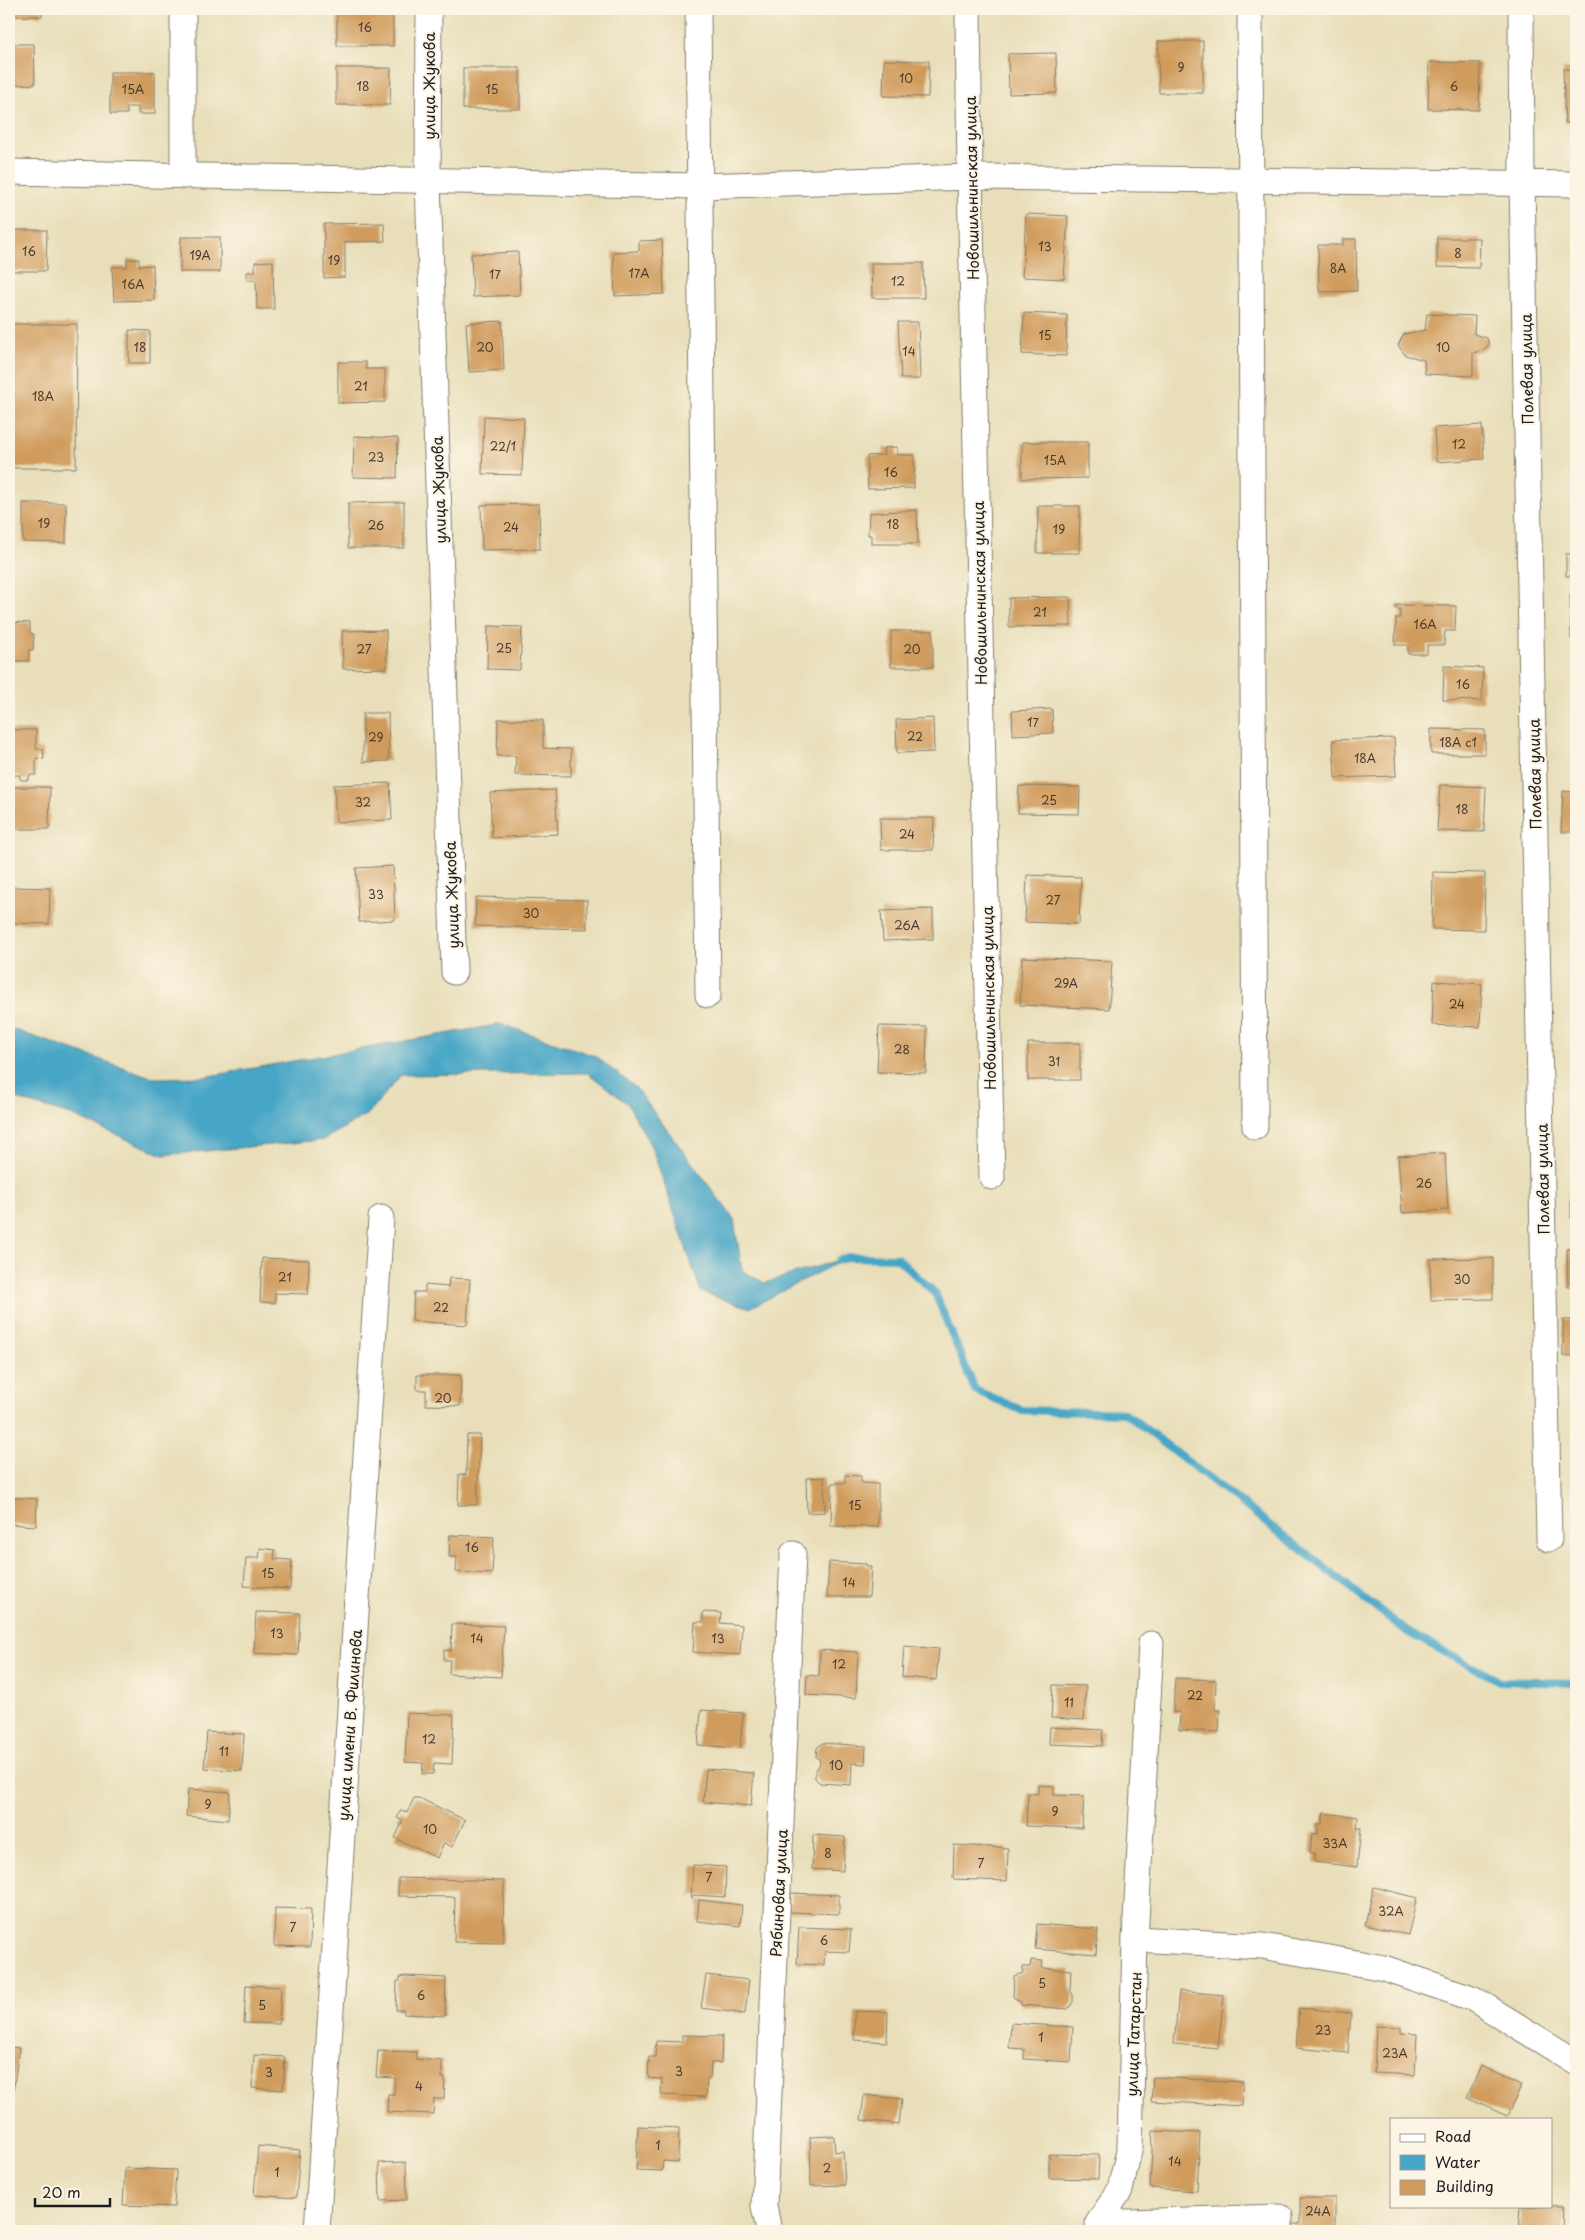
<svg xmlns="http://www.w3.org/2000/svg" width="1585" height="2240" font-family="'Playpen Sans',sans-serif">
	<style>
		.water { fill: #47a6c6; stroke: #326171 }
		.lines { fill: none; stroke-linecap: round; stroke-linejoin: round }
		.stream { stroke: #47a6c6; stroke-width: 8 }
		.building { fill: #d09c5d }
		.minor-casing { stroke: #827d6a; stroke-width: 27 }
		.minor { stroke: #fff; stroke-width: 25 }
		.labels { text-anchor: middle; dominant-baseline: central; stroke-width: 4; stroke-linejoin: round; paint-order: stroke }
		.number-label { font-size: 12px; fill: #493c2c }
		.street-label { font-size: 15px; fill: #1c1c1c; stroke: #fcf5e5 }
	</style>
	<rect width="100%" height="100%" fill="#fcf5e5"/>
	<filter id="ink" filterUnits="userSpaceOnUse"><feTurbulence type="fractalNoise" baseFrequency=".02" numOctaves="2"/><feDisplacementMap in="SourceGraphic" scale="10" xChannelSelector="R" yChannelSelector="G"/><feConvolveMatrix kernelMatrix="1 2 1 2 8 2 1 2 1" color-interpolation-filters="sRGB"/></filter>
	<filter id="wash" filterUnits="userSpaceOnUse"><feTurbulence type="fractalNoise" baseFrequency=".0096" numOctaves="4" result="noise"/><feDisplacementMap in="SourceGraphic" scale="20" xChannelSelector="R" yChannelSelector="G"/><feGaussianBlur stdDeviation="1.12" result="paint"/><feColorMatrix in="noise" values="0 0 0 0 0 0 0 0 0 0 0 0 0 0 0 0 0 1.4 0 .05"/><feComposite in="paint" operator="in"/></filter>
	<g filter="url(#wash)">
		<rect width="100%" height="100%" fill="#e8deb9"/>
		<!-- water -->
		<polygon class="water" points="501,1024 595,1056 635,1087 734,1219 742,1270 764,1283 848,1257 750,1308 701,1292 652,1148 628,1104 588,1073 401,1075 368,1114 323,1140 163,1155 71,1115 9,1097 9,1028 154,1078 203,1077"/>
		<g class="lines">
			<!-- stream -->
			<polyline class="stream" points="839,1260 848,1257 897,1258 935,1293 975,1390 1021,1410 1125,1413 1409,1633 1499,1681 1576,1683"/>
		</g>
		<g id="blocks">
			<!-- building -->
			<g class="building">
				<rect x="9" y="9" width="33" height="7"/>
				<rect x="337" y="9" width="56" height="37"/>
				<polygon points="891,9 924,9 924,11 891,10"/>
				<polygon points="1158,41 1203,41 1203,93 1159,93"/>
				<polygon points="9,44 34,44 35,84 9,85"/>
				<polygon points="1056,53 1057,93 1009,94 1008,54"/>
				<polygon points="884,60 929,61 928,97 883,96"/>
				<polygon points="1429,62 1480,63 1479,110 1428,109"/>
				<polygon points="336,68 391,68 390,105 336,105"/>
				<rect x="463" y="68" width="57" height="41"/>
				<polygon points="1563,69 1576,69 1576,122 1565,123"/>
				<polygon points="110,72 155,72 155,114 138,114 138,107 127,107 127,114 110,114"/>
				<polygon points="1026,214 1068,216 1064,279 1022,277"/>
				<polygon points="384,223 385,241 345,242 345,277 324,278 324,224"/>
				<polygon points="13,230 47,230 46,271 12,271"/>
				<polygon points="181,237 220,237 220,272 180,272"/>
				<polygon points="1437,238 1480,238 1479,268 1437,267"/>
				<polygon points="1343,239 1356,239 1357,291 1319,292 1318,245 1343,245"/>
				<polygon points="662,240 664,294 615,296 613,252 639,251 639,241"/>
				<polygon points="518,252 520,295 473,297 471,254"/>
				<polygon points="127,259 139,259 139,266 153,265 154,300 114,301 112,267 127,267"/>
				<polygon points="273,261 274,309 257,309 256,280 247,280 247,272 255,272 255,262"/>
				<polygon points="871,263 923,263 924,298 872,298"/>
				<polygon points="1024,313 1067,315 1066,356 1022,354"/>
				<polygon points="1427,314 1475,316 1474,334 1487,338 1489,344 1485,349 1473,353 1473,376 1425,374 1424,360 1405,355 1398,345 1404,334 1425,330"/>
				<polygon points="502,321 504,370 469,372 466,323"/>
				<polygon points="898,322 918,322 920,379 901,379"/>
				<polygon points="9,324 77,324 76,468 9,468"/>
				<polygon points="129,330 150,331 150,363 129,363"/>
				<polygon points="338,362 366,362 366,369 385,369 385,402 338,403"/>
				<polygon points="484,416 524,418 522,475 482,474"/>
				<polygon points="1482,425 1484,459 1436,462 1434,428"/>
				<polygon points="354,436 398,438 397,478 353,477"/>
				<polygon points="1022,442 1088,442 1088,478 1022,479"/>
				<polygon points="897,447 897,455 914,455 914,488 868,489 867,456 884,455 883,448"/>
				<polygon points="404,502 404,548 348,548 348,503"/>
				<polygon points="23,503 66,503 66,543 23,542"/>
				<polygon points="539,504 540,549 482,550 481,505"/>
				<polygon points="1038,506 1080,506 1079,553 1037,553"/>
				<polygon points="917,510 918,544 871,544 871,535 868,535 869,513"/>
				<rect x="1566" y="554" width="10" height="22"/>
				<polygon points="1570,594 1576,594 1576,639 1571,639"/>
				<polygon points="1070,597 1071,626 1009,627 1009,598"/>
				<polygon points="1396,605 1456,606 1455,631 1445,631 1444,645 1427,645 1427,654 1408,654 1408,645 1395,645 1396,618 1400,618 1400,609 1396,609"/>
				<polygon points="9,622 30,623 30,633 34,634 33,650 29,650 29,661 9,661"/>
				<polygon points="488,626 522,627 520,670 487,669"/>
				<polygon points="386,630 387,668 343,669 342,631"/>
				<rect x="891" y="631" width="42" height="36"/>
				<polygon points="1444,666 1483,668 1482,701 1443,700"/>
				<polygon points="1052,709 1053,733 1013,735 1012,711"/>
				<polygon points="363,713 388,713 389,761 363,762"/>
				<polygon points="933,718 934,752 897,753 896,720"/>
				<polygon points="498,719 543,720 543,748 571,749 571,776 515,775 516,756 497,756"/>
				<polygon points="1431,729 1485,730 1485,754 1431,754"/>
				<polygon points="9,730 36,730 36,749 43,749 44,759 36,758 36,775 30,775 28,780 21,780 19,775 9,775"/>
				<polygon points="1394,738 1396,776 1335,778 1333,740"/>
				<polygon points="390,783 392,820 336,822 334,785"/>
				<polygon points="1440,785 1486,787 1484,832 1437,831"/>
				<polygon points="1019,786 1080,787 1079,814 1018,813"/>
				<polygon points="9,787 50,787 49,829 9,829"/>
				<polygon points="555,790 558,834 492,838 490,793"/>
				<polygon points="1563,791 1576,792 1576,832 1561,832"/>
				<polygon points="880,818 934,818 933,850 881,850"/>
				<polygon points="393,866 395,920 359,922 356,868"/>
				<polygon points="1433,872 1485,873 1484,930 1432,929"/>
				<polygon points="1027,875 1081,877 1079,924 1025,922"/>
				<polygon points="9,887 50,888 49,924 9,923"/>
				<polygon points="476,897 587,900 587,929 475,926"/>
				<polygon points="933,909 933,939 883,941 881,911"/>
				<polygon points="1022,957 1112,961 1109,1009 1020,1005"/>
				<polygon points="1434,981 1482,984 1480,1027 1432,1025"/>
				<polygon points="879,1026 927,1027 926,1073 877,1072"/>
				<rect x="1028" y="1043" width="52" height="37"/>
				<polygon points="1445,1153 1448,1210 1402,1213 1398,1156"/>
				<rect x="1571" y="1178" width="5" height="40"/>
				<polygon points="1567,1249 1576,1249 1576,1287 1568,1287"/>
				<polygon points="262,1258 309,1260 308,1294 275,1293 275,1303 260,1302"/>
				<polygon points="1493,1258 1493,1299 1431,1300 1430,1259"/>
				<polygon points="449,1278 470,1279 467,1325 412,1321 414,1292 425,1292 425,1285 448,1287"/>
				<rect x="1563" y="1320" width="13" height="36"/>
				<polygon points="417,1375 461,1375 460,1406 426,1405 426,1390 417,1390"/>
				<polygon points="467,1435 480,1435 477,1505 458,1505 459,1474 466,1475"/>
				<polygon points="845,1475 861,1476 861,1483 878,1484 878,1527 831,1526 832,1483 845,1483"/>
				<polygon points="824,1477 825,1512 807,1513 806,1478"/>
				<polygon points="9,1497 37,1499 36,1526 9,1524"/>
				<polygon points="450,1535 494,1537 492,1574 456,1572 457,1557 449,1557"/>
				<polygon points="260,1548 275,1550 274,1559 292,1560 290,1589 244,1586 246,1558 259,1558"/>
				<polygon points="829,1562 866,1564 866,1566 871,1566 869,1597 827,1597"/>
				<polygon points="256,1612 300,1613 298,1655 254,1653"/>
				<polygon points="703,1612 721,1613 720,1623 742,1625 740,1655 693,1652 695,1622 703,1622"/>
				<polygon points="452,1624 504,1626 501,1677 449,1674 450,1660 444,1660 444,1650 451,1651"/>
				<polygon points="904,1646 939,1649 936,1680 902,1677"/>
				<polygon points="820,1650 858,1652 856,1698 806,1695 807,1675 819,1676"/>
				<polygon points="1175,1678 1216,1680 1215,1710 1220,1710 1219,1732 1179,1730 1180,1712 1173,1712"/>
				<polygon points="1053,1685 1086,1686 1084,1720 1051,1718"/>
				<polygon points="701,1710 743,1713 740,1748 698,1745"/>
				<polygon points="407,1713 454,1715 452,1764 434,1763 433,1774 422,1774 423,1763 405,1762"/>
				<polygon points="1050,1727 1103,1730 1102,1746 1049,1744"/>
				<polygon points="207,1732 244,1734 242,1771 204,1768"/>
				<polygon points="822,1743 866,1746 865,1764 852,1763 851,1785 820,1783 815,1778 815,1770 819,1766 820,1760 816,1757 817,1748"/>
				<polygon points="706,1769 754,1773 751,1806 703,1802"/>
				<polygon points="1038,1785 1054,1786 1054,1795 1084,1796 1082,1828 1026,1826 1028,1793 1038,1794"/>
				<polygon points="188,1789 230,1792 228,1820 186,1816"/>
				<polygon points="414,1798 419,1798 465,1820 452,1847 444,1843 437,1858 395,1838 403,1821 397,1818 401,1810 407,1813"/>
				<polygon points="1324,1813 1358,1817 1357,1828 1361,1828 1357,1867 1314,1862 1315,1853 1310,1853 1312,1833 1318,1834 1318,1824 1322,1824"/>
				<polygon points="813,1835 845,1837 843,1871 812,1869"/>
				<polygon points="954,1845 1008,1848 1007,1881 953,1879"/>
				<polygon points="693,1865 726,1867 725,1897 693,1895 691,1899"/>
				<polygon points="398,1878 504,1881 503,1943 454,1942 455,1897 398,1896"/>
				<polygon points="1374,1887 1417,1898 1408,1935 1365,1925"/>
				<polygon points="791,1893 839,1895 839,1914 790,1912"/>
				<polygon points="699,1900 742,1905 740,1926 697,1921"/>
				<polygon points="275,1908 311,1909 310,1947 274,1946"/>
				<polygon points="1037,1924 1098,1929 1096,1954 1035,1949"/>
				<polygon points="799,1927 851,1929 849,1952 825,1951 824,1965 797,1964"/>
				<polygon points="1031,1960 1043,1961 1042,1968 1071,1970 1070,1989 1073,1995 1073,2002 1068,2009 1021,2005 1021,2002 1013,1997 1014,1976 1023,1973 1023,1967 1030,1967"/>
				<polygon points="706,1975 749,1980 745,2014 701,2008"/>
				<polygon points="406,1976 446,1978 445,2016 404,2014 404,2010 396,2010 397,1981 400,1981 400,1977"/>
				<polygon points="246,1985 281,1987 279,2024 244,2023"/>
				<polygon points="1179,1991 1224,1995 1218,2048 1174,2044"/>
				<polygon points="1299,2008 1351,2013 1348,2053 1296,2048"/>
				<polygon points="855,2011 888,2012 887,2042 854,2040"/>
				<polygon points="1011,2023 1073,2027 1071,2062 1024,2059 1024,2049 1009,2048"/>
				<polygon points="1376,2026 1401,2027 1401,2033 1417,2034 1415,2075 1374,2073"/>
				<polygon points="682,2035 722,2036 721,2063 711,2063 710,2079 707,2079 706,2097 661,2095 662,2079 648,2078 649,2057 655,2057 656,2041 682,2042"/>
				<polygon points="9,2047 19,2048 13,2094 9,2094"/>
				<polygon points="378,2051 416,2052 416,2059 442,2061 442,2078 445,2078 444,2099 434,2099 433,2114 387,2112 388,2094 394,2094 395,2078 376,2077"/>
				<polygon points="254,2055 285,2057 283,2090 252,2088"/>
				<polygon points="1481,2066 1522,2085 1507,2116 1467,2098"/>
				<polygon points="1153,2077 1243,2082 1242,2106 1151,2101"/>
				<polygon points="864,2095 902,2099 899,2124 861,2120"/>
				<polygon points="638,2126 679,2128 678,2162 663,2161 662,2171 636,2170"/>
				<polygon points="1153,2131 1200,2133 1197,2191 1150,2188"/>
				<polygon points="834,2136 835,2152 843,2151 845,2185 811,2186 810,2137"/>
				<polygon points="258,2146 300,2150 296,2198 254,2195"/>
				<polygon points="1049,2154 1099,2155 1098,2179 1049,2178"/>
				<polygon points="406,2162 407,2200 380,2201 379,2163"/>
				<polygon points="125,2168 176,2170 174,2207 123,2205"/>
				<polygon points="1300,2198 1335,2198 1335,2231 1293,2231 1293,2224 1300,2224"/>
				<polygon points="1521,2206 1564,2207 1563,2231 1519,2231"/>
			</g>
		</g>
	</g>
	<g filter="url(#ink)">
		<use href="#blocks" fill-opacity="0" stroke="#827d6a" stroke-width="1"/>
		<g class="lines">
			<!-- minor casing -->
			<g class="minor-casing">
				<g id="minor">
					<polyline points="429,9 428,182 454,972"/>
					<polyline points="698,9 708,995"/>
					<polyline points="968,9 970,177 992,1177"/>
					<polyline points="1250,9 1255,1127"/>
					<polyline points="1521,9 1522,184 1549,1539"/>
					<polyline points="9,172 699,186 970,177 1576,184"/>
					<polyline points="183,176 183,9"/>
					<polyline points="1151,1644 1135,1939 1130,2146 1120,2190 1098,2223 1280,2217 1280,2231"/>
					<polyline points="1135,1939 1263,1946 1384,1968 1472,1998 1576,2062"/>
					<polyline points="317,2231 381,1218"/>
					<polyline points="769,2231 764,2206 793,1554"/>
				</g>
			</g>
			<!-- minor -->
			<use href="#minor" class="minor"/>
		</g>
	</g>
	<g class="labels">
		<!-- number labels -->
		<g class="number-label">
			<text x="365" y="27">16</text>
			<text x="1181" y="67">9</text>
			<text x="906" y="78">10</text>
			<text x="363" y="86">18</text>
			<text x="1454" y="86">6</text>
			<text x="133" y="89">15А</text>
			<text x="492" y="89">15</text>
			<text x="1045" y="246">13</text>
			<text x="29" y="251">16</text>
			<text x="1458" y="253">8</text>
			<text x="200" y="255">19А</text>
			<text x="334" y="260">19</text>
			<text x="1338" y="268">8А</text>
			<text x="639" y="273">17А</text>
			<text x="495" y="274">17</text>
			<text x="898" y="281">12</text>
			<text x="133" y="284">16А</text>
			<text x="1045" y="335">15</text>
			<text x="140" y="347">18</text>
			<text x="485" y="347">20</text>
			<text x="1443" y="347">10</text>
			<text x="909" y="351">14</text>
			<text x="361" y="386">21</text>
			<text x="43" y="396">18А</text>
			<text x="1459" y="444">12</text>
			<text x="503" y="446">22/1</text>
			<text x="376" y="457">23</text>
			<text x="1055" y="460">15А</text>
			<text x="891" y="472">16</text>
			<text x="44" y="523">19</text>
			<text x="893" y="524">18</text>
			<text x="376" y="525">26</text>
			<text x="511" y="527">24</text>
			<text x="1059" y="529">19</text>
			<text x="1040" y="612">21</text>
			<text x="1425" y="624">16А</text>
			<text x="504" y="648">25</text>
			<text x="364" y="649">27</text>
			<text x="912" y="649">20</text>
			<text x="1463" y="684">16</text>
			<text x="1033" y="722">17</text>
			<text x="915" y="736">22</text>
			<text x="376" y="737">29</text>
			<text x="1458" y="742">18А с1</text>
			<text x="1365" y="758">18А</text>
			<text x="1049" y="800">25</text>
			<text x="363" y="802">32</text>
			<text x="1462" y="809">18</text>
			<text x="907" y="834">24</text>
			<text x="376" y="894">33</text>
			<text x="1053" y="900">27</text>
			<text x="531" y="913">30</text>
			<text x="907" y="925">26А</text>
			<text x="1066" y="983">29А</text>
			<text x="1457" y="1004">24</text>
			<text x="902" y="1049">28</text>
			<text x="1054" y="1061">31</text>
			<text x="1424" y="1183">26</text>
			<text x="285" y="1277">21</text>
			<text x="1462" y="1279">30</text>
			<text x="441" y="1307">22</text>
			<text x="443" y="1398">20</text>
			<text x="855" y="1505">15</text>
			<text x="472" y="1547">16</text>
			<text x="268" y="1573">15</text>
			<text x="849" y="1582">14</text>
			<text x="277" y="1633">13</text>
			<text x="477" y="1638">14</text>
			<text x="718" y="1638">13</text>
			<text x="839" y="1664">12</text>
			<text x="1195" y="1695">22</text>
			<text x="1069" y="1702">11</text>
			<text x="429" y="1739">12</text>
			<text x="224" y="1751">11</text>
			<text x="836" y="1765">10</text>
			<text x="208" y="1804">9</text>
			<text x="1055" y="1811">9</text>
			<text x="430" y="1829">10</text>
			<text x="1335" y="1843">33А</text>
			<text x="828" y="1853">8</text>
			<text x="981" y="1863">7</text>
			<text x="709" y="1877">7</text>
			<text x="1391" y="1911">32А</text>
			<text x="293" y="1927">7</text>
			<text x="824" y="1940">6</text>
			<text x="1042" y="1983">5</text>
			<text x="421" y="1995">6</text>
			<text x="262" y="2005">5</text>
			<text x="1323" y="2030">23</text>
			<text x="1041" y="2037">1</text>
			<text x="1395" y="2053">23А</text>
			<text x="679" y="2071">3</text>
			<text x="269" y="2072">3</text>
			<text x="419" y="2086">4</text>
			<text x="658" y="2145">1</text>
			<text x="1175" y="2161">14</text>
			<text x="827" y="2168">2</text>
			<text x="277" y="2172">1</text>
			<text x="1318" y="2211">24А</text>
		</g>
		<!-- street labels -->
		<g class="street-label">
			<text transform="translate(428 86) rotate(-90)">улица Жукова</text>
			<text transform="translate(971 188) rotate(-91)">Новошильнинская улица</text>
			<text transform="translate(1526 369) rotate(-91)">Полевая улица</text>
			<text transform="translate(438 490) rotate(-92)">улица Жукова</text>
			<text transform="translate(979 593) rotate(-91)">Новошильнинская улица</text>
			<text transform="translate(1534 774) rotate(-91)">Полевая улица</text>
			<text transform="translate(451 895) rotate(-92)">улица Жукова</text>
			<text transform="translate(988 998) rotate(-91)">Новошильнинская улица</text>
			<text transform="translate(1542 1179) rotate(-91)">Полевая улица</text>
			<text transform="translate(349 1725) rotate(-86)">улица имени В. Филинова</text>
			<text transform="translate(778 1893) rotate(-87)">Рябиновая улица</text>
			<text transform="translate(1133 2034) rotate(-88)">улица Татарстан</text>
		</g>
	</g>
	<!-- margin -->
	<rect width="1585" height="2240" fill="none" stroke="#fcf5e5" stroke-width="30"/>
	<!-- legend -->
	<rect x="1390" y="2118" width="162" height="90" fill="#fcf5e5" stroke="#a29e95"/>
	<rect x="1400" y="2134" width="25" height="8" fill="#ffffff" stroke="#a29e95"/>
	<text x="1435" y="2142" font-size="15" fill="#1c1c1c">Road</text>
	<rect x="1400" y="2155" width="25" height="15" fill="#47a6c6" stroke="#a29e95"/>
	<text x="1435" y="2168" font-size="15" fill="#1c1c1c">Water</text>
	<rect x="1400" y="2180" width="25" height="15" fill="#d09c5d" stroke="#a29e95"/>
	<text x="1435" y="2192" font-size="15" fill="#1c1c1c">Building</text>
	<!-- scale -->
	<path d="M35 2198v8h75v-8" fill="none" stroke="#1c1c1c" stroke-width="2.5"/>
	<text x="42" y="2198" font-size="15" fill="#1c1c1c" stroke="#fcf5e5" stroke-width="4" paint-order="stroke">20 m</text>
</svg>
